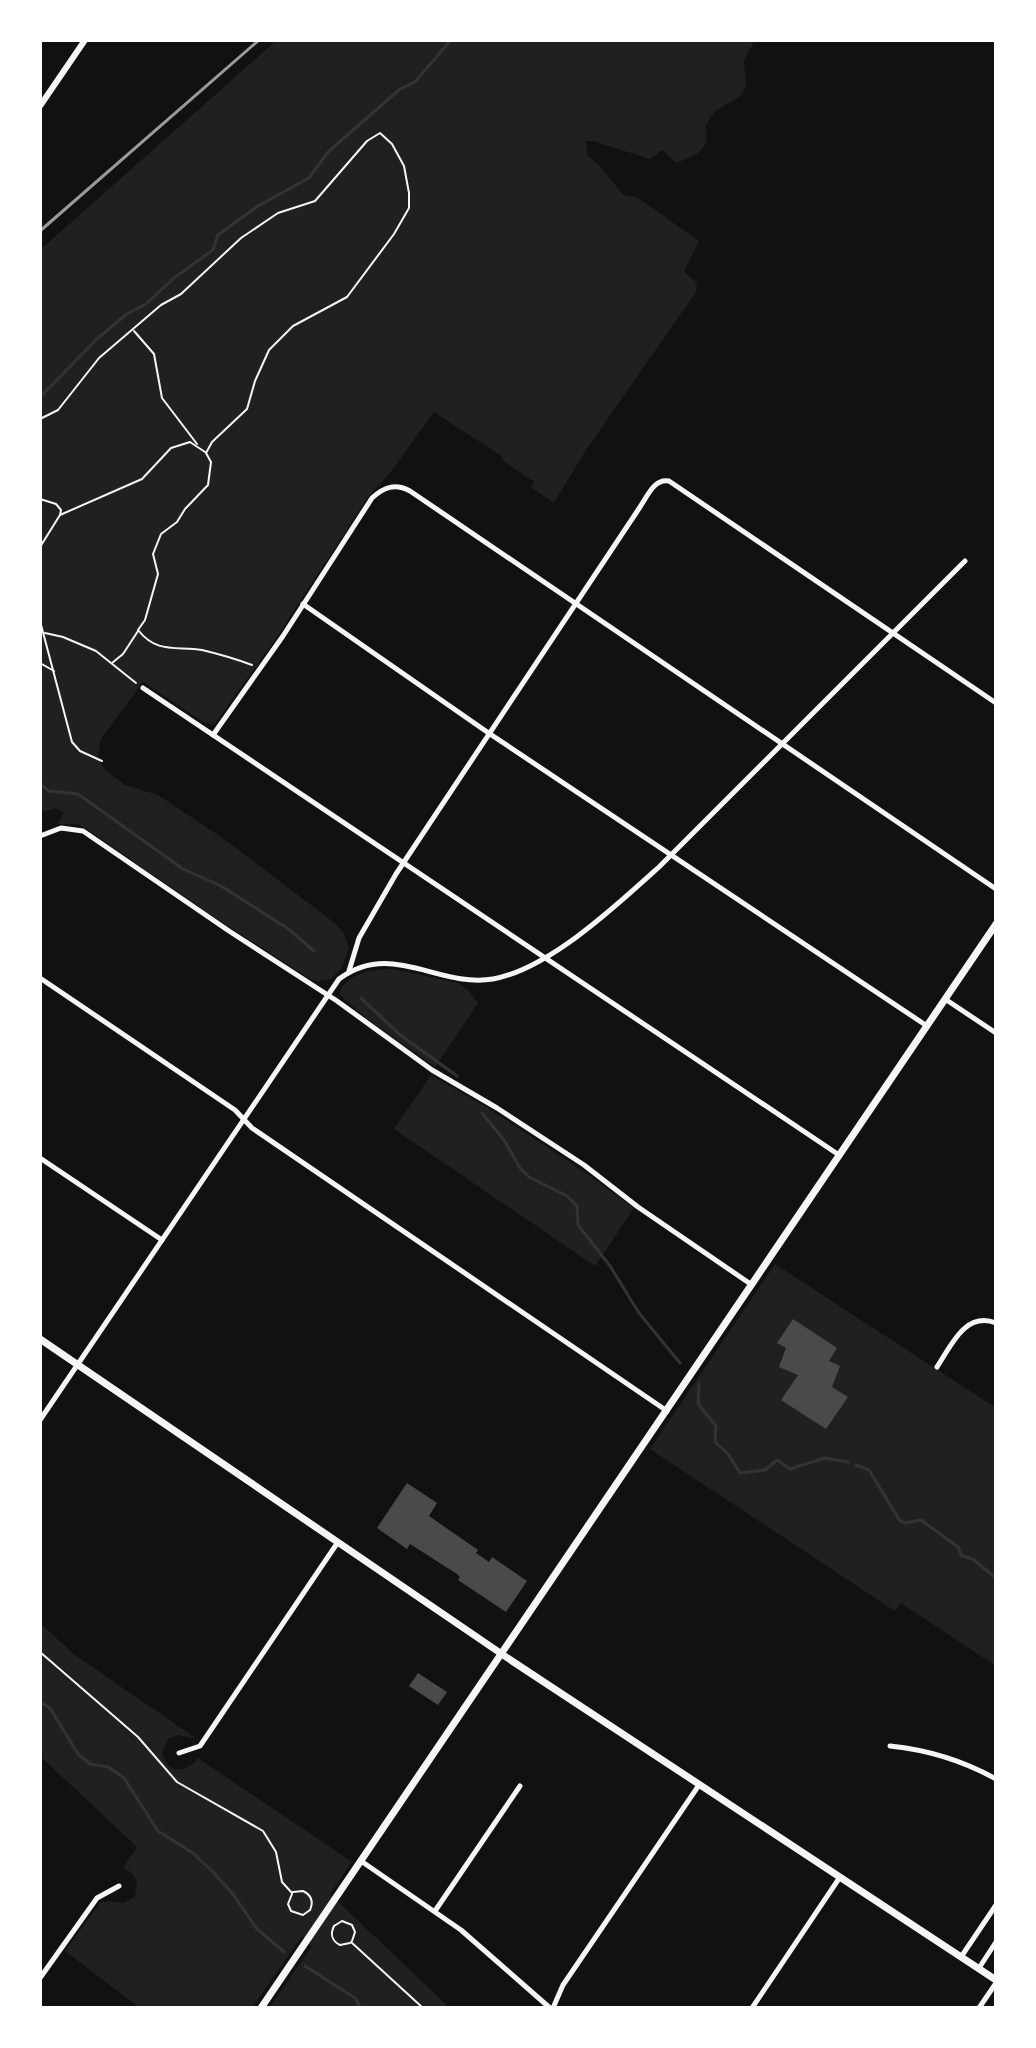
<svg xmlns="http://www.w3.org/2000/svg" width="1036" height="2048" font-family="'Nunito Sans',sans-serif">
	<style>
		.green { fill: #202020 }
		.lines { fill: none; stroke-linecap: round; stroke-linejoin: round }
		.stream { stroke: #333; stroke-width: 3 }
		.building { fill: #4a4a4a }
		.path { stroke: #f5f5f5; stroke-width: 2 }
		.minor { stroke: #f5f5f5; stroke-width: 5 }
		.tertiary { stroke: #f5f5f5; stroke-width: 6 }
		.secondary { stroke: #f5f5f5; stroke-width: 7 }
		.rail { stroke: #9a9a9a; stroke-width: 3 }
	</style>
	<rect width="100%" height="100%" fill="#111"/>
	<!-- green -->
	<g class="green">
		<path d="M 277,40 L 755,40 L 744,60 L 746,86 L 740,96 L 714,112 L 705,126 C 712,150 695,156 676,163 L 662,150 L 650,159 L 593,141 L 586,141 L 587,155 L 599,165 L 623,195 L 637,197 L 699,241 L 684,272 L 697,283 L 696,292 L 586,450 L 554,503 L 531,487 L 534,482 L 502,460 L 503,457 L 434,412 L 390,473 L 368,497 L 275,640 L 214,725 L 205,723 L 143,682 L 101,739 L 98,756 L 104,769 L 125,785 L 158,795 L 224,839 L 336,924 L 344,933 L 349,948 L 342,967 L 331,979 L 319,981 L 312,980 L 211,915 L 87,829 L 77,824 L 57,824 L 64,813 L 56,808 L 44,812 L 40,808 L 40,250 Z"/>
		<path d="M 393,969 L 458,983 L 468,990 L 478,1003 L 435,1067 L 365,1017 L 339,994 C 346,973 373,969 393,969 Z"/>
		<polygon points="431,1075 488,1108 583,1171 634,1208 595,1266 394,1129"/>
		<polygon points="775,1264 996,1408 996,1666 901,1603 895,1611 650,1449"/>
		<path d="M 40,1623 L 75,1655 L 197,1739 L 178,1735 L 168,1739 L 162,1752 C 167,1773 185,1775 198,1758 L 352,1862 L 330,1894 L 450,2008 L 269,2008 L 312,1946 L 302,1936 L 252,2008 L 140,2008 L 65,1951 L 100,1903 L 108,1901 L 124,1903 L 135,1896 L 137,1881 L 131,1872 L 123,1868 L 137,1847 L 40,1756 Z"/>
	</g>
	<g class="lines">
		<!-- stream -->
		<g class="stream">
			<polyline points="40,397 99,337 127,314 146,304 174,278 213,250 218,235 258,206 309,178 328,152 400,89 415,82 451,40"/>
			<polyline points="40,784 49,791 78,794 183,869 221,886 287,928 314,951"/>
			<polyline points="361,998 399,1034 457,1076"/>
			<polyline points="482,1113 504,1140 520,1168 529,1177 567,1196 577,1206 578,1225 610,1266 639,1313 680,1363"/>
			<polyline points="699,1384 698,1404 716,1426 715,1442 728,1454 740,1473 765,1470 777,1460 790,1469 825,1458 848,1462"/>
			<polyline points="856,1465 869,1470 900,1521 905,1523 921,1520 958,1547 961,1555 974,1560 996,1578"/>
			<polyline points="40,1702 50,1708 78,1754 90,1764 108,1767 124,1778 158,1831 193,1853 213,1872 233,1894 256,1928 284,1952"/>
			<polyline points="305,1966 355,1998 361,2008"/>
		</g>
	</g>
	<!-- building -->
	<g class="building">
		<polygon points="793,1319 837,1348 829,1361 840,1366 832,1387 848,1397 826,1429 781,1400 798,1375 779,1367 786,1348 777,1343"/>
		<polygon points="407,1483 437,1503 429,1516 478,1550 476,1553 489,1562 492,1557 527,1581 506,1612 458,1580 460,1577 457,1574 410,1544 407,1549 377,1528"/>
		<polygon points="418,1673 447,1692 438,1705 409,1686"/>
	</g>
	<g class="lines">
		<!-- path -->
		<g class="path">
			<polyline points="134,331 154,354 162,398 197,444"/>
			<path d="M 40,419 L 58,410 L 99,358 L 161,305 L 181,294 L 241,238 L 278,213 L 315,201 L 367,141 L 380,133 L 392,144 L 404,166 L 409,193 L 409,208 L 394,234 L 347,297 L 293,326 L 269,350 L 255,381 L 247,409 L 212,442 L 206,453 L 211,462 L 208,485 L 185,509 L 177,522 L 161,534 L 153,554 L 158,574 L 145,620 L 138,630 C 157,654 176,646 202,650 C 219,654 236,659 252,665"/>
			<polyline points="40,499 56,504 61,510 60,515 40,547"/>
			<polyline points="60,515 142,479 171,448 190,442 205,452"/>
			<polyline points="40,621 72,742 80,751 102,761"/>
			<polyline points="45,633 63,637 96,651 136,683"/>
			<polyline points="40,663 54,671"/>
			<polyline points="112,663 123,654 138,631"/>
			<polyline points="40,1652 138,1737 177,1782 263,1831 276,1852 282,1882 292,1893"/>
			<path d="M 293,1892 L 303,1891 C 311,1895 314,1901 310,1910"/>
			<polyline points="292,1894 288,1904 291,1911 303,1915 310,1910"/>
			<polyline points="334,1926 342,1921 352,1925 355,1932 352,1941"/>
			<path d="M 334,1926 C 330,1934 332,1941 340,1945 L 350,1943"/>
			<polyline points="351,1942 423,2008"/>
		</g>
		<!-- minor -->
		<g class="minor">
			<polyline points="303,604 490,734 927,1026"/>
			<polyline points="143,688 839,1155"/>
			<path d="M 213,735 L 283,636 L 372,498 C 384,487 395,483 410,491 L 996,889"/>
			<polyline points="40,836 61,828 83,831 229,931 337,1001 432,1070 497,1108 584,1165 638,1207 752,1285"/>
			<path d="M 349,971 L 359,938 L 396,874 L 640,507 C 647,497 654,478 669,481 L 996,703"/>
			<polyline points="40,978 235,1110 252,1128 667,1411"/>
			<polyline points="945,999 996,1033"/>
			<polyline points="40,1158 162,1240"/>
			<path d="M 937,1367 C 951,1346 965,1311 996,1323"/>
			<path d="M 40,1420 L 339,979 C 392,940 437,988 493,979 C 549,969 617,905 659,867 L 965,561"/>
			<path d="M 890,1746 C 929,1750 962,1760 996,1779"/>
			<polyline points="179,1753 200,1746 338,1542"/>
			<polyline points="361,1861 461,1930 550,2008"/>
			<polyline points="435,1911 520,1786"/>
			<polyline points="961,1957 996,1905"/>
			<polyline points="979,1968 996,1942"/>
			<polyline points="40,1978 97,1898 119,1886"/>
			<polyline points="553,2008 563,1985 699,1785"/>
			<polyline points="752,2008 840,1877"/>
			<polyline points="979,2008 996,1983"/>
		</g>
		<!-- tertiary -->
		<polyline class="tertiary" points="40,106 85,40"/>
		<!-- secondary -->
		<g class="secondary">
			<polyline points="40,1339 512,1661 996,1980"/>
			<polyline points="261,2008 996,924"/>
		</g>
		<!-- rail -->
		<polyline class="rail" points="40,231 259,40"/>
	</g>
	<!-- border -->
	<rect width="1036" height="2048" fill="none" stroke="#ffffff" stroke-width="84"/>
</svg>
